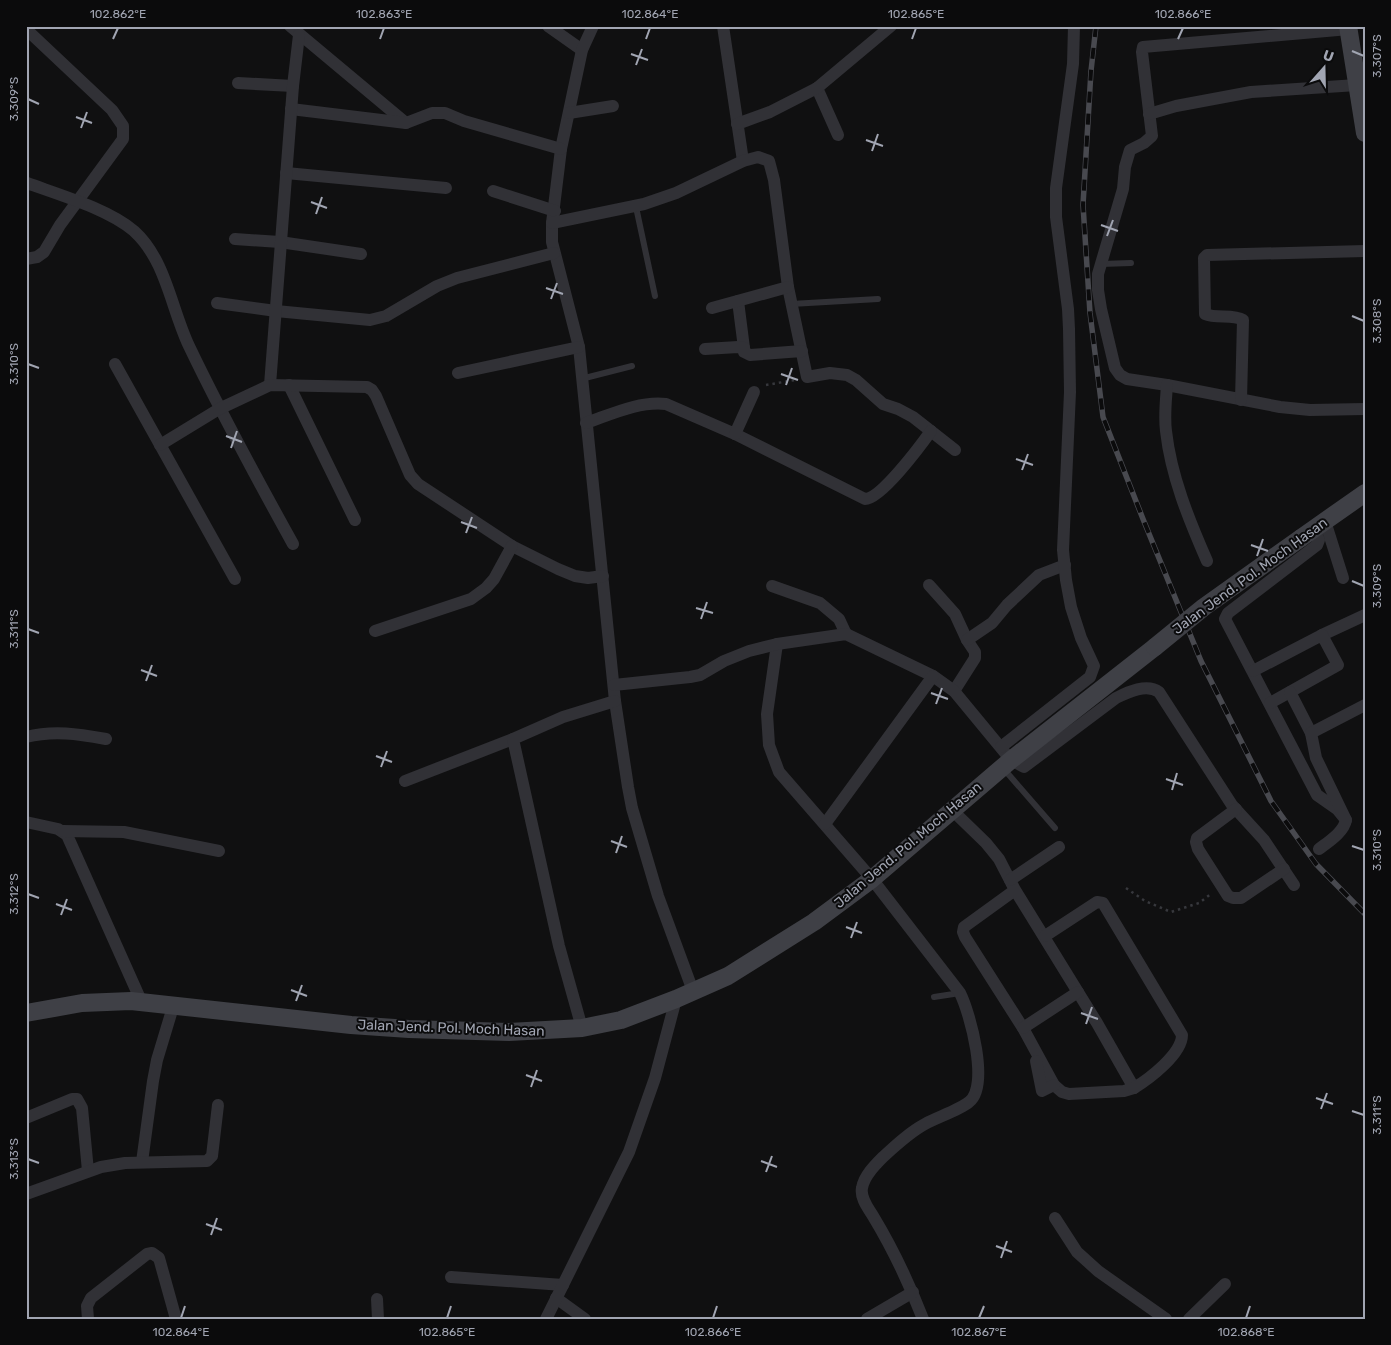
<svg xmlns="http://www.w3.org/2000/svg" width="1391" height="1345" font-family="Rubik,sans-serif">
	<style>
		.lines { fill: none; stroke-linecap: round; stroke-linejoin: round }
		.path { stroke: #37383d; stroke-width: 2.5; stroke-dasharray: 2.5 4; stroke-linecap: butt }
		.lane { stroke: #313136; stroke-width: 6 }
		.street { stroke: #313136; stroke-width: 12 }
		.secondary { stroke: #3f4046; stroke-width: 18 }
		.rail-casing { stroke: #48494f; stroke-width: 5.5 }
		.rail { stroke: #0b0b0c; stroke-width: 4; stroke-dasharray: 11; stroke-linecap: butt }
		.secondary-bridge { stroke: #3f4046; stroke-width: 18 }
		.ticks { fill: none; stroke: #a1a5b2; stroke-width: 2 }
		.labels { text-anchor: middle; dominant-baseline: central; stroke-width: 4; stroke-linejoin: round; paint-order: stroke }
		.street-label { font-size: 14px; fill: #a1a5b2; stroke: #0b0b0c }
		.neatline { fill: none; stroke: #a1a5b2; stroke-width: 2 }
		.ticks-label { font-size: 12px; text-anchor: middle; fill: #a1a5b2 }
	</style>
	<rect width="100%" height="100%" fill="#101011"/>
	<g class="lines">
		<!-- path -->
		<g class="path">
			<polyline points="766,385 795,380"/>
			<polyline points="1126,888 1145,901 1171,912 1199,903 1212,893"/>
		</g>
		<!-- lane -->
		<g class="lane">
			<polyline points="636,207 655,296"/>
			<polyline points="1101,264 1131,263"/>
			<polyline points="791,304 878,299"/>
			<polyline points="581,379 632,366"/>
			<polyline points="1003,768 1055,828"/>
			<polyline points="934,997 960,993"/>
		</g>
		<!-- street -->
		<g class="street">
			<polyline points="290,26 406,123"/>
			<polyline points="548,26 582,50"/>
			<polyline points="593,26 582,50 561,149 552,223 552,242 579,347 615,701 628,787 632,808 658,896 693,991"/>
			<polyline points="723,26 743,161"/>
			<polyline points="26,29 112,110 123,126 123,139 60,225 44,252 37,257 26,259"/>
			<polyline points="1349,29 1143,47 1142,52 1152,136 1144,143 1130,150 1125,167 1123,189 1098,274 1098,290 1101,309 1115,368 1120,375 1127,379 1167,385 1280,407 1310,410 1365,409"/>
			<polyline points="238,83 293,86"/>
			<polyline points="817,88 838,135"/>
			<polyline points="291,109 406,123 432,113 445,113 464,121 561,149"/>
			<polyline points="569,113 613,106"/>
			<polyline points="1149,114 1176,106 1251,92 1357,85"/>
			<polyline points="737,124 770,112 817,88 891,26"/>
			<polyline points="286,173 446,188"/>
			<path d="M 27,183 C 60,195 108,209 134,231 C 166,260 171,308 189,346 C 221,413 257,479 293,544"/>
			<polyline points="493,191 555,211"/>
			<polyline points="552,223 644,204 676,193 743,161 758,157 769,161 774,180 788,287 807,377 830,373 847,375 856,380 883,404 898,409 913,417 955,450"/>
			<polyline points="235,239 280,242 361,254"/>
			<polyline points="738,301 744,348"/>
			<polyline points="217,303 276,311 370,320 386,316 437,286 457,278 554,253"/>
			<polyline points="712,308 788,287"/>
			<polyline points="705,349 738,347 744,348 744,352 750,355 802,351"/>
			<polyline points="115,364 235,579"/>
			<polyline points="458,373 579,347"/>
			<polyline points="270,385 293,86 299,35"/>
			<polyline points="289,385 355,520"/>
			<path d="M 1167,385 C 1166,400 1164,416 1166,431 C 1171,476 1189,520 1207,561"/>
			<path d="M 1241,400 L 1243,320 C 1233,314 1216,319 1205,314 L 1204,258 L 1207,255 L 1365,251"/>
			<path d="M 586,423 C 612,414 639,401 666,404 L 735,434 L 865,499 C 881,499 921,445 931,431"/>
			<polyline points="735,434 754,392"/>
			<polyline points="160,445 219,409 270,385 367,387 372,390 376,396 410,475 418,484 512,546 558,569 575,576 588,578 603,576"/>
			<polyline points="1325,521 1343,578"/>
			<polyline points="1314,529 1319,540 1317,545 1228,613 1225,619 1317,795 1337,809 1346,820"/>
			<polyline points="929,585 955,614 967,640 975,652 975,658 954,691"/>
			<polyline points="772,586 820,603 839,619 846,634"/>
			<polyline points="375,631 471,599 486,588 494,579 512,546"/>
			<polyline points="1322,635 1365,615"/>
			<polyline points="967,640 992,623 1007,605 1039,575 1065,565"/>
			<path d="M 777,644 L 767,714 L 769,745 L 779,772 L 872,879 L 960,993 C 970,1013 990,1086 969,1102 C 959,1110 938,1117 925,1124 C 910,1132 896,1145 883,1157 C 875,1165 864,1176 862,1188 C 860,1198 868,1208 873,1216 C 893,1249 909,1283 923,1319"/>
			<polyline points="1253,671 1322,635 1338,665 1270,703"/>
			<path d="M 614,685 L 690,677 L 700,675 L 724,661 L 749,651 L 777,644 L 846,634 L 933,676 L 954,691 L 1011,760 L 1024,767 L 1116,698 C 1128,692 1147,683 1159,692 L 1232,805 L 1264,840 L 1294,885"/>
			<polyline points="1290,692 1311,733"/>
			<path d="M 26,737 C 54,730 78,734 106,739"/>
			<polyline points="1001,747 1090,677 1094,666 1081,638 1071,607 1066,580 1063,550 1070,392 1069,329 1068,309 1056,217 1056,188 1073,64 1074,26"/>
			<polyline points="405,781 513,739"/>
			<polyline points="1236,809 1197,838 1196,842 1198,849 1228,896 1233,898 1241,898 1284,869"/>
			<polyline points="952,810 986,843 999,859 1015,890 1097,1023 1134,1088 1124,1091 1069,1094 1062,1092 1054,1085 1023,1028 965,937 963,932 964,927 1015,890"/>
			<polyline points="26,822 58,829 67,835 142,1003"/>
			<polyline points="825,824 933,676"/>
			<polyline points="63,831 124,832 219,851"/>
			<path d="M 1319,849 C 1328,842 1344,832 1346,820 L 1316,758 L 1311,733 L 1365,705"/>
			<polyline points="1010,880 1059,847"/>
			<path d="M 1045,936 L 1097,902 L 1103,903 L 1182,1035 C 1182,1054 1149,1079 1134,1088"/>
			<polyline points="582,1028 559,946 513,739 563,717 615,701"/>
			<polyline points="1023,1028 1078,992"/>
			<polyline points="1036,1061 1042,1091 1054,1085"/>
			<polyline points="26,1118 72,1099 77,1099 82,1108 88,1171"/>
			<polyline points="142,1162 153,1081 157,1060 173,1007"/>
			<polyline points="26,1194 101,1167 125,1163 207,1161 212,1156 218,1105"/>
			<polyline points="1055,1218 1077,1252 1098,1271 1166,1319"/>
			<polyline points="451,1277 563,1285"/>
			<polyline points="556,1298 585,1319"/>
			<polyline points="377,1299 378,1319"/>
			<polyline points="88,1319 87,1306 91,1298 147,1254 152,1253 159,1258 176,1319"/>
			<polyline points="546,1319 629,1152 655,1078 676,999"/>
			<polyline points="867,1319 913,1292"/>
			<polyline points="1189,1319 1225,1284"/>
		</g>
		<!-- secondary -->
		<g class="secondary">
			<polyline points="1348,26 1365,133"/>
			<polyline points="1301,538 1365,493"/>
			<polyline points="26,1013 82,1003 131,1001 351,1025 409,1029 509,1032 582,1028 621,1020 676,999 728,976 814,922 872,879 1011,760 1155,647"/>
		</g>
		<!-- rail casing -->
		<g class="rail-casing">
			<polyline id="rail" points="1096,26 1091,71 1083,205 1090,313 1103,417 1143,519 1201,661 1271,801 1316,864 1365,914"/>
		</g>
		<!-- rail -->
		<use href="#rail" class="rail"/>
		<!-- secondary-bridge -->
		<polyline class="secondary-bridge" points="1155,647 1204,607 1301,538"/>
	</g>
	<!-- ticks -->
	<path class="ticks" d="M 113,39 L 118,28M 380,39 L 384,28M 646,39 L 650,28M 912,39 L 916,28M 1178,39 L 1183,28M 1352,51 L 1364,56M 631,54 L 648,60M 636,65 L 642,49M 28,99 L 39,104M 76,117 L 92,123M 81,128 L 87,112M 866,140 L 883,146M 872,151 L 878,134M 311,202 L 327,208M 316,214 L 322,197M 1101,225 L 1118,231M 1107,236 L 1113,220M 546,288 L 563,294M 551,299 L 557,283M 1352,316 L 1364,321M 28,364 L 39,368M 781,374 L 798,380M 786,385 L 792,368M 226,436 L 242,442M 231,448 L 237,431M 1016,459 L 1033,465M 1022,470 L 1028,454M 461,522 L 477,528M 466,533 L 472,517M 1251,545 L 1268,551M 1257,556 L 1263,539M 1352,581 L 1364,586M 696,608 L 713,613M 701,619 L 707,602M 28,629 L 39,633M 141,670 L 157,676M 146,681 L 152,665M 931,693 L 948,699M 936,704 L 942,688M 376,756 L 392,762M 381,767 L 387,751M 1166,779 L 1183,785M 1172,790 L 1177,773M 611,841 L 627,847M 1352,846 L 1364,850M 616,853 L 622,836M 28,894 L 39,898M 56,904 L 72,910M 61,915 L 67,899M 846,927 L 862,933M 851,938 L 857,922M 291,990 L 307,996M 296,1001 L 302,985M 1081,1013 L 1098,1019M 1086,1024 L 1092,1007M 526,1075 L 542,1081M 531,1087 L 537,1070M 1316,1098 L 1333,1104M 1321,1109 L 1327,1093M 1352,1111 L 1364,1115M 28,1159 L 39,1163M 761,1161 L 777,1167M 766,1172 L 772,1156M 206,1224 L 222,1230M 211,1235 L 217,1218M 996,1246 L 1012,1252M 1001,1258 L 1007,1241M 181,1318 L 185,1306M 447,1318 L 451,1306M 713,1318 L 717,1306M 979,1318 L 984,1306M 1246,1318 L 1250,1306"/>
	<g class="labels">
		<!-- street labels -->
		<g class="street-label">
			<text transform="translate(1250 576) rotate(-36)">Jalan Jend. Pol. Moch Hasan</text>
			<text transform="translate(908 845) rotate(-40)">Jalan Jend. Pol. Moch Hasan</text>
			<text transform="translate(451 1028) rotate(2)">Jalan Jend. Pol. Moch Hasan</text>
		</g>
	</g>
	<!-- border -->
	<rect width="1391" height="1345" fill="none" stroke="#0b0b0c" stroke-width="55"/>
	<!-- north arrow -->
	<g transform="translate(1324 68) rotate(20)" stroke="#0b0b0c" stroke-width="4" paint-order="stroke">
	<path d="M0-4L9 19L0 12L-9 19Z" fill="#a1a5b2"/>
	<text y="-8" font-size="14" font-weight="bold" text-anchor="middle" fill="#a1a5b2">U</text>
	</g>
	<rect x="28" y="28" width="1336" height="1290" class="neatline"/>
	<g class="ticks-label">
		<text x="118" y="18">102.862°E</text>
		<text x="384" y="18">102.863°E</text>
		<text x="650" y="18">102.864°E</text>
		<text x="916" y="18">102.865°E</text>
		<text x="1183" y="18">102.866°E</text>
		<text transform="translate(1377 56) rotate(-90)" y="4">3.307°S</text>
		<text transform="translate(14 99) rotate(-90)" y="4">3.309°S</text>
		<text transform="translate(1377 321) rotate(-90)" y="4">3.308°S</text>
		<text transform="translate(14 364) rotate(-90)" y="4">3.310°S</text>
		<text transform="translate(1377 586) rotate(-90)" y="4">3.309°S</text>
		<text transform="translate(14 629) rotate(-90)" y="4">3.311°S</text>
		<text transform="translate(1377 850) rotate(-90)" y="4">3.310°S</text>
		<text transform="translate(14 894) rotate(-90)" y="4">3.312°S</text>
		<text transform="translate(1377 1115) rotate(-90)" y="4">3.311°S</text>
		<text transform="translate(14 1159) rotate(-90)" y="4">3.313°S</text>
		<text x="181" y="1336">102.864°E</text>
		<text x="447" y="1336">102.865°E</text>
		<text x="713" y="1336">102.866°E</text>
		<text x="979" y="1336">102.867°E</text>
		<text x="1246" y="1336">102.868°E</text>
	</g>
</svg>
